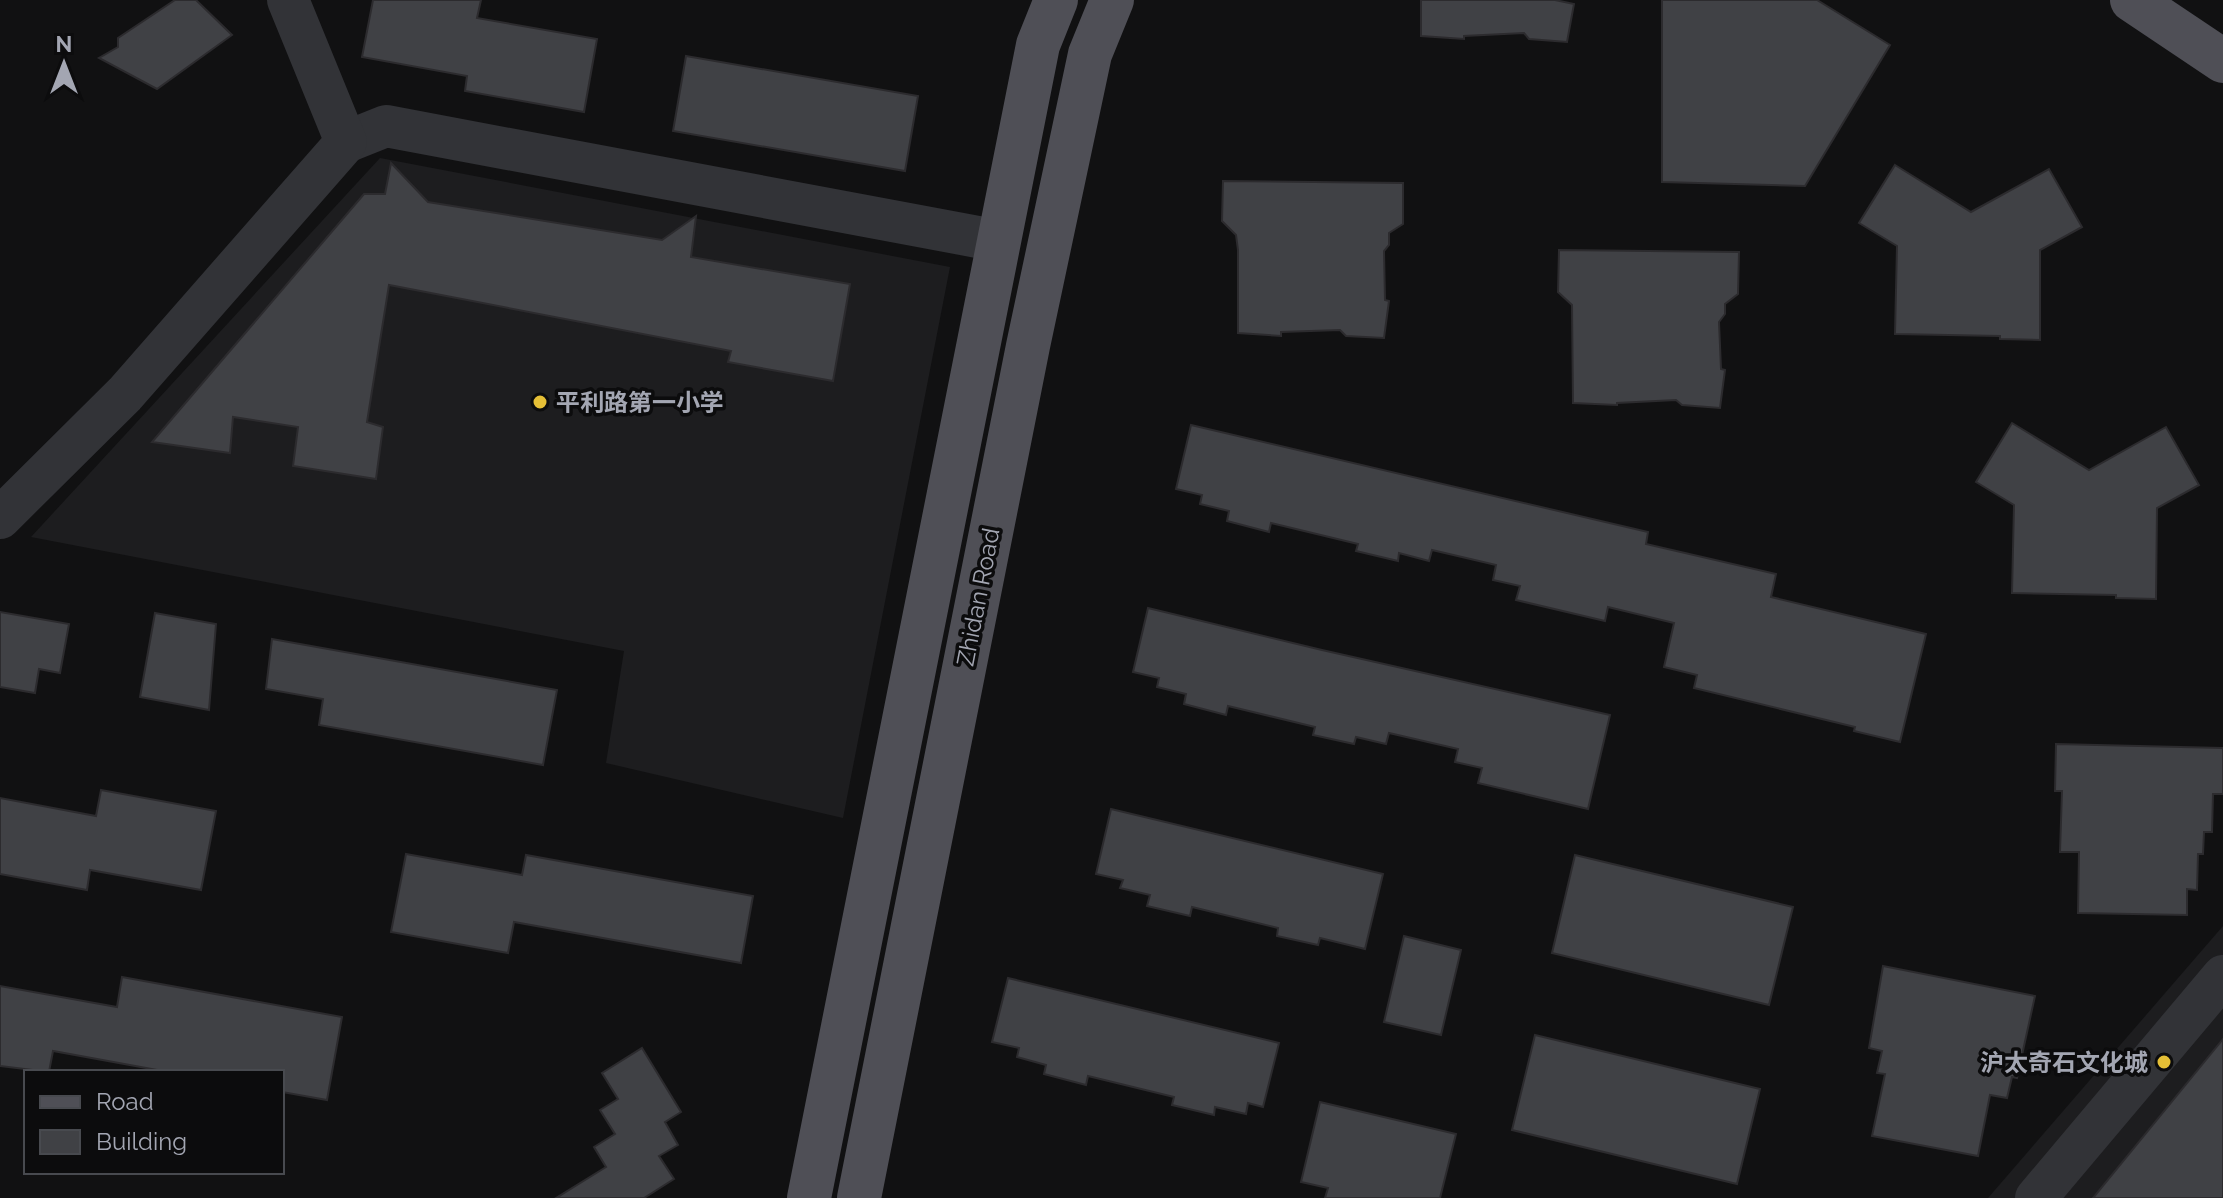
<svg xmlns="http://www.w3.org/2000/svg" width="2223" height="1198" font-family="Raleway,'Noto Sans SC',sans-serif">
	<style>
		.built { fill: #1d1d1f }
		.building { fill: #404145; stroke: #2c2b2e; stroke-width: 2 }
		.lines { fill: none; stroke-linecap: round; stroke-linejoin: round }
		.minor { stroke: #323337; stroke-width: 42 }
		.major { stroke: #4f4f56; stroke-width: 44 }
		.poi-dot { fill: #e5bf36; stroke: #0c0c0d; stroke-width: 3 }
		.labels { text-anchor: middle; dominant-baseline: central; stroke-width: 7; stroke-linejoin: round; paint-order: stroke }
		.poi-label { font-size: 24px; font-weight: bold; fill: #a3a6b2; stroke: #0c0c0d; text-anchor: start }
		.street-label { font-size: 24px; fill: #a3a6b2; stroke: #0c0c0d }
	</style>
	<rect width="100%" height="100%" fill="#111112"/>
	<!-- built -->
	<g class="built">
		<polygon points="380,158 950,267 843,818 606,763 624,651 31,537"/>
		<polygon points="2223,926 2223,1198 1988,1198"/>
	</g>
	<!-- building -->
	<g class="building">
		<polygon points="175,0 196,0 232,35 157,89 99,58 118,47 118,38"/>
		<polygon points="373,0 481,0 477,18 597,39 584,112 465,91 467,76 362,57"/>
		<polygon points="1421,0 1555,0 1574,4 1567,42 1529,39 1524,33 1464,36 1464,39 1421,36"/>
		<polygon points="1662,0 1817,0 1890,45 1805,186 1662,182"/>
		<polygon points="686,56 918,96 905,171 673,131"/>
		<polygon points="391,163 428,202 662,240 696,216 691,257 850,284 833,381 728,362 731,351 389,285 367,422 383,427 376,479 293,466 298,427 233,417 230,453 152,442 364,194 385,194"/>
		<polygon points="1895,165 1971,212 2049,169 2082,227 2040,250 2040,340 2000,339 2000,336 1895,334 1897,246 1859,223"/>
		<polygon points="1223,181 1403,183 1403,224 1389,233 1389,245 1384,251 1385,300 1389,301 1384,338 1346,336 1340,330 1281,332 1281,336 1238,333 1238,250 1236,235 1222,221"/>
		<polygon points="1559,250 1739,252 1738,294 1725,304 1725,314 1719,322 1721,369 1725,370 1720,408 1682,405 1676,400 1617,403 1617,405 1573,403 1572,305 1558,292"/>
		<polygon points="2012,423 2089,470 2166,427 2199,485 2157,508 2156,599 2116,598 2116,595 2012,593 2014,505 1976,482"/>
		<polygon points="1191,425 1648,532 1646,544 1776,574 1771,597 1926,634 1900,742 1854,731 1855,727 1694,688 1697,675 1664,667 1674,623 1608,607 1605,621 1516,600 1520,586 1493,580 1496,565 1432,550 1429,561 1399,553 1398,561 1356,551 1358,544 1271,523 1269,532 1227,521 1229,511 1200,504 1202,495 1176,489"/>
		<polygon points="1148,608 1322,650 1610,715 1588,809 1478,783 1482,768 1455,762 1458,749 1389,733 1386,744 1356,737 1354,744 1313,735 1315,727 1228,706 1226,715 1184,704 1186,694 1157,687 1159,678 1133,672"/>
		<polygon points="0,612 69,624 60,673 39,669 35,693 0,687"/>
		<polygon points="155,613 216,624 209,710 140,697"/>
		<polygon points="272,639 557,690 543,765 319,725 323,699 266,689"/>
		<polygon points="2056,744 2223,748 2223,794 2213,794 2212,832 2204,832 2203,854 2198,854 2197,890 2187,889 2187,915 2078,913 2079,852 2060,852 2062,791 2055,791"/>
		<polygon points="101,790 216,811 201,890 90,870 87,890 0,874 0,798 96,816"/>
		<polygon points="1111,809 1383,874 1365,949 1320,938 1318,945 1277,936 1278,928 1192,907 1190,916 1147,906 1150,895 1120,888 1123,880 1096,874"/>
		<polygon points="406,854 522,875 526,855 753,896 741,963 514,922 508,953 391,932"/>
		<polygon points="1575,855 1793,907 1769,1005 1552,953"/>
		<polygon points="1404,936 1461,950 1441,1035 1384,1022"/>
		<polygon points="1883,966 2035,996 2017,1078 2012,1077 2007,1098 1990,1095 1978,1156 1872,1136 1885,1074 1877,1073 1882,1051 1869,1048"/>
		<polygon points="122,977 342,1017 327,1100 282,1092 282,1072 168,1072 53,1051 49,1072 0,1066 0,986 117,1007"/>
		<polygon points="1008,978 1279,1043 1263,1107 1248,1103 1246,1114 1215,1107 1214,1115 1172,1105 1174,1097 1088,1076 1086,1085 1044,1074 1046,1065 1017,1057 1019,1048 992,1042"/>
		<polygon points="1535,1035 1760,1089 1737,1184 1512,1130"/>
		<polygon points="2223,1039 2223,1198 2093,1198"/>
		<polygon points="642,1048 681,1112 665,1122 678,1145 659,1156 674,1179 644,1198 556,1198 606,1167 594,1147 615,1134 600,1110 618,1099 602,1073"/>
		<polygon points="1320,1102 1456,1134 1440,1198 1325,1198 1328,1188 1301,1182"/>
	</g>
	<g class="lines">
		<!-- minor -->
		<g class="minor">
			<polyline points="346,142 386,126 999,241"/>
			<polyline points="0,518 125,394 346,142 288,0"/>
			<polyline points="2036,1198 2223,976"/>
		</g>
		<!-- major -->
		<g class="major">
			<polyline points="2132,0 2223,61"/>
			<polyline points="809,1198 1038,45 1056,0"/>
			<polyline points="859,1198 1028,346 1090,54 1112,0"/>
		</g>
	</g>
	<!-- markers -->
	<g class="poi-dot">
		<circle cx="540" cy="402" r="8"/>
		<circle cx="2164" cy="1062" r="8"/>
	</g>
	<g class="labels">
		<!-- poi labels -->
		<g class="poi-label">
			<text x="556" y="402">平利路第一小学</text>
			<text x="2148" y="1062" text-anchor="end">沪太奇石文化城</text>
		</g>
		<!-- street labels -->
		<g class="street-label">
			<text transform="translate(978 597) rotate(-79)">Zhidan Road</text>
		</g>
	</g>
	<!-- legend -->
	<rect x="24" y="1070" width="260" height="104" fill="#0c0c0d" stroke="#484a4f" stroke-width="2"/>
	<rect x="40" y="1096" width="40" height="12" fill="#4f4f56" stroke="#484a4f" stroke-width="2"/>
	<text x="96" y="1110" font-size="24" fill="#a3a6b2">Road</text>
	<rect x="40" y="1130" width="40" height="24" fill="#404145" stroke="#484a4f" stroke-width="2"/>
	<text x="96" y="1150" font-size="24" fill="#a3a6b2">Building</text>
	<!-- north arrow -->
	<g transform="translate(64 64)" stroke="#0c0c0d" stroke-width="6" paint-order="stroke">
	<path d="M0-6L14 30L0 20L-14 30Z" fill="#a3a6b2"/>
	<text y="-12" font-size="22" font-weight="bold" text-anchor="middle" fill="#a3a6b2">N</text>
	</g>
</svg>
